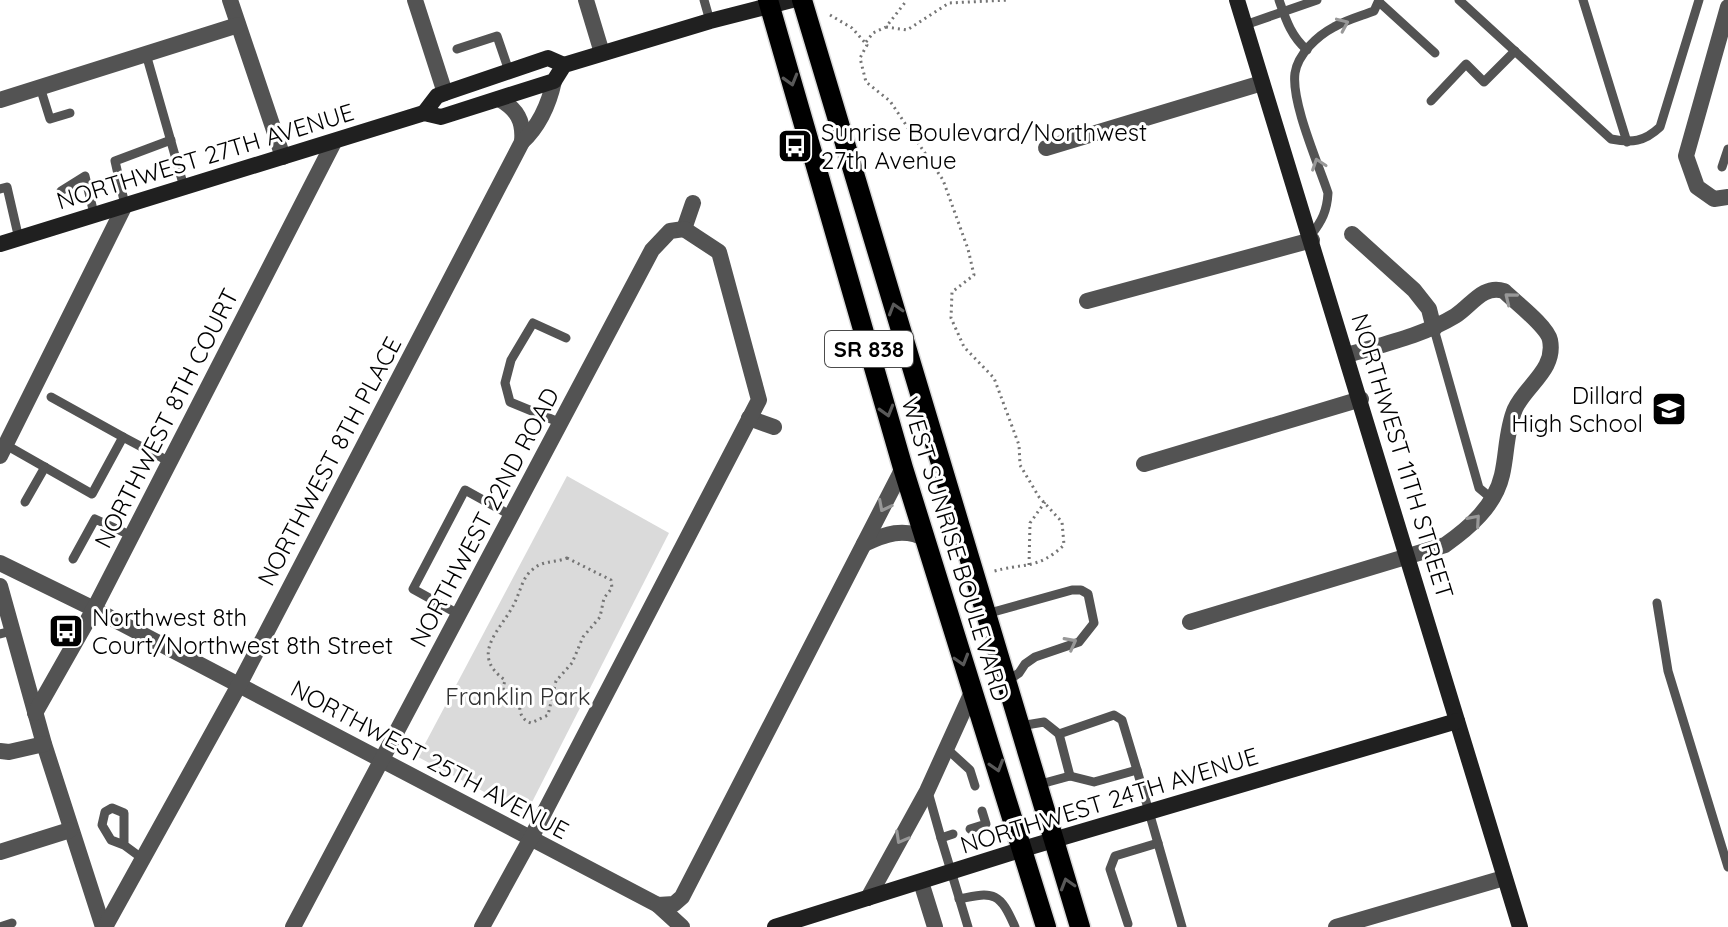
<svg xmlns="http://www.w3.org/2000/svg" width="1728" height="927" font-family="Quicksand,sans-serif">
	<style>
		.green { fill: #dadada }
		.lines { fill: none; stroke-linecap: round; stroke-linejoin: round }
		.primary-casing { stroke: #dbdbdb; stroke-width: 23 }
		.path { stroke: #757575; stroke-width: 3; stroke-dasharray: 2 4; stroke-linecap: butt }
		.lane { stroke: #535353; stroke-width: 9 }
		.street { stroke: #535353; stroke-width: 16 }
		.secondary { stroke: #202020; stroke-width: 16 }
		.primary { stroke: #000; stroke-width: 20 }
		.oneway { stroke: #989898 }
		.oneway2 { stroke: #595959 }
		.labels { text-anchor: middle; dominant-baseline: central; stroke-width: 6; stroke-linejoin: round; paint-order: stroke }
		.shield { fill: #fff; stroke: #4c4c4c; stroke-width: 2 }
		.shield-label { font-size: 22px; font-weight: bold; fill: #000 }
		.poi-label { font-size: 24px; fill: #000; stroke: #fff; text-anchor: start }
		.street-label { font-size: 24px; fill: #000; stroke: #fff }
		.park-label { font-size: 24px; fill: #313131; stroke: #fff }
	</style>
	<rect width="100%" height="100%" fill="#fff"/>
	<!-- green -->
	<polygon class="green" points="567,476 669,533 526,814 418,757"/>
	<g class="lines">
		<!-- primary casing -->
		<g class="primary-casing">
			<g id="primary">
				<polyline points="768,0 903,468 1046,927"/>
				<polyline points="802,0 1080,927"/>
			</g>
		</g>
		<!-- path -->
		<g class="path">
			<path d="M 830,15 L 852,28 L 867,45 L 860,58 L 866,82 L 890,101 L 943,180 L 968,249 L 974,275 L 952,292 L 951,318 L 964,347 L 994,378 L 1019,445 L 1020,465 L 1039,497 L 1062,522 L 1064,545 C 1036,571 1024,562 991,572"/>
			<polyline points="886,27 907,30 949,3 1009,0"/>
			<polyline points="866,42 873,33 886,27 907,0"/>
			<path d="M 567,558 L 611,580 L 612,588 L 604,598 L 600,617 L 583,637 L 572,663 L 556,681 L 548,715 L 531,723 C 520,719 520,712 519,701 L 506,697 L 503,688 L 505,680 C 468,654 502,629 514,604 C 520,593 522,578 532,570 C 542,560 555,563 567,558 Z"/>
			<polyline points="1029,565 1030,523 1045,502"/>
		</g>
		<!-- lane -->
		<g class="lane">
			<polyline points="704,0 710,21"/>
			<path d="M 1279,0 C 1286,20 1291,36 1307,50"/>
			<path d="M 1459,0 L 1611,139 C 1632,143 1644,142 1660,127 L 1699,0"/>
			<polyline points="1583,0 1627,142"/>
			<polyline points="1379,2 1435,53"/>
			<polyline points="1245,25 1317,0"/>
			<polyline points="457,49 497,36 509,71"/>
			<polyline points="146,54 184,187"/>
			<polyline points="40,87 50,119 70,113"/>
			<polyline points="1431,101 1466,64 1484,82 1515,51"/>
			<polyline points="1722,167 1728,149"/>
			<polyline points="0,189 7,187 19,239"/>
			<polyline points="61,191 85,176 94,214"/>
			<polyline points="125,205 115,161 171,140"/>
			<path d="M 1311,235 C 1322,221 1327,211 1328,193 C 1318,163 1291,102 1295,73 C 1298,54 1317,36 1334,27 C 1346,20 1361,16 1374,11 L 1379,0"/>
			<polyline points="1434,329 1479,488 1491,498"/>
			<polyline points="51,397 123,437"/>
			<polyline points="561,423 510,402 505,383 511,360 533,323 566,338"/>
			<polyline points="6,445 92,494 123,437 170,462"/>
			<polyline points="25,502 45,467"/>
			<polyline points="73,559 95,519 132,536"/>
			<polyline points="1657,603 1668,671 1728,867"/>
			<polyline points="986,614 1072,590 1081,590 1088,594 1094,623 1079,642 1035,657 1025,664 1019,673 1006,682"/>
			<polyline points="460,615 413,589 465,490 512,516"/>
			<polyline points="0,634 12,631"/>
			<polyline points="1020,726 1044,722 1059,734"/>
			<polyline points="946,748 970,770 975,786"/>
			<polyline points="1070,776 1059,734 1114,715 1122,720 1137,770"/>
			<polyline points="1037,785 1070,776 1094,782 1137,770 1182,927"/>
			<polyline points="928,792 941,838 953,834"/>
			<polyline points="970,829 986,824 982,811"/>
			<polyline points="941,838 968,927"/>
			<polyline points="124,845 111,840 102,825 105,812 112,808 124,813 124,845 143,859"/>
			<path d="M 959,899 C 995,891 1000,893 1015,927"/>
			<polyline points="1128,924 1110,869 1115,856 1158,843"/>
			<polyline points="0,927 12,923"/>
		</g>
		<!-- street -->
		<g class="street">
			<polyline points="230,0 283,157"/>
			<polyline points="415,0 445,93"/>
			<polyline points="586,0 602,53"/>
			<polyline points="1728,7 1686,156 1697,187 1714,199 1728,197"/>
			<path d="M 499,99 C 517,109 524,121 522,142"/>
			<polyline points="0,100 238,25"/>
			<polyline points="1046,148 1262,83"/>
			<polyline points="684,229 693,203"/>
			<polyline points="1352,234 1414,290 1429,309 1434,329"/>
			<polyline points="1087,301 1312,240"/>
			<polyline points="749,418 774,427"/>
			<polyline points="0,456 125,205"/>
			<polyline points="1144,464 1361,399"/>
			<path d="M 864,544 C 885,534 904,527 926,539"/>
			<polyline points="0,563 94,609 658,905 674,904 682,897 903,468"/>
			<polyline points="0,586 44,744 103,927"/>
			<path d="M 1190,622 L 1445,545 C 1469,528 1495,506 1502,475 C 1507,454 1506,430 1515,409 C 1526,385 1556,370 1550,340 C 1547,326 1515,302 1504,291 C 1483,284 1471,306 1455,316 C 1422,336 1384,344 1347,355"/>
			<polyline points="35,713 94,609 334,142"/>
			<polyline points="0,751 9,752 44,744"/>
			<polyline points="0,852 70,830"/>
			<polyline points="921,882 935,927"/>
			<polyline points="868,898 927,791 972,692"/>
			<polyline points="658,905 682,927"/>
			<path d="M 105,927 L 239,685 L 522,142 C 539,126 549,104 554,81"/>
			<polyline points="293,927 652,250 670,231 684,229"/>
			<polyline points="482,927 531,838 759,400 719,252 684,229"/>
			<polyline points="1336,927 1504,878"/>
		</g>
		<!-- secondary -->
		<g class="secondary">
			<polyline points="1237,0 1520,927"/>
			<polyline points="424,113 437,96 445,93 548,58 564,65"/>
			<polyline points="0,244 424,113 441,117 554,81 564,65 710,21 792,0"/>
			<polyline points="775,927 1023,849 1457,721"/>
		</g>
		<!-- primary -->
		<use href="#primary" class="primary"/>
	</g>
	<!-- one-way arrows -->
	<defs><path id="oneway-chevron" d="M-2-3.5L2.5 0L-2 3.5" fill="none" stroke-width="1.6" stroke-linecap="round" stroke-linejoin="round" transform="scale(2)"/></defs>
	<g class="oneway">
		<use href="#oneway-chevron" transform="translate(1343 24) rotate(-24)"/>
		<use href="#oneway-chevron" transform="translate(1318 164) rotate(-109)"/>
		<use href="#oneway-chevron" transform="translate(1510 298) rotate(-141)"/>
		<use href="#oneway-chevron" transform="translate(884 506) rotate(117)"/>
		<use href="#oneway-chevron" transform="translate(1475 520) rotate(-49)"/>
		<use href="#oneway-chevron" transform="translate(1071 643) rotate(-28)"/>
		<use href="#oneway-chevron" transform="translate(901 838) rotate(119)"/>
	</g>
	<g class="oneway2">
		<use href="#oneway-chevron" transform="translate(791 80) rotate(74)"/>
		<use href="#oneway-chevron" transform="translate(895 309) rotate(-107)"/>
		<use href="#oneway-chevron" transform="translate(887 411) rotate(74)"/>
		<use href="#oneway-chevron" transform="translate(962 660) rotate(73)"/>
		<use href="#oneway-chevron" transform="translate(997 766) rotate(73)"/>
		<use href="#oneway-chevron" transform="translate(1067 884) rotate(-107)"/>
	</g>
	<!-- icons -->
	<defs>
		<g id="bus-square" transform="scale(1.8)"><rect x="-9" y="-9" width="18" height="18" rx="4" fill="#000" stroke="#fff"/><path d="M-5-6H5V4H4V6H2V4H-2V6H-4V4H-5ZM-3.5-4V0h7V-4ZM-3.5 1.2v1.5H-2V1.2ZM2 1.2v1.5H3.5V1.2Z" fill="#fff"/></g>
		<g id="school-square" transform="scale(1.8)"><rect x="-9" y="-9" width="18" height="18" rx="4" fill="#000" stroke="#fff"/><path d="M0-5L7-2L0 1L-7-2ZM-4 1L0 2.5L4 1V4Q0 6-4 4Z" fill="#fff"/></g>
	</defs>
	<g fill-rule="evenodd">
		<use href="#bus-square" x="795" y="146"/>
		<use href="#school-square" x="1669" y="409"/>
		<use href="#bus-square" x="66" y="631"/>
	</g>
	<g class="labels">
		<!-- shield labels -->
		<rect class="shield" x="825" y="331" width="88" height="36" rx="6"/>
		<g class="shield-label">
			<text x="869" y="349">SR 838</text>
		</g>
		<!-- poi labels -->
		<g class="poi-label">
			<text x="821" y="132">Sunrise Boulevard/Northwest<tspan x="821" dy="28">27th Avenue</tspan></text>
			<text x="1643" y="395" text-anchor="end">Dillard<tspan x="1643" dy="28">High School</tspan></text>
			<text x="92" y="617">Northwest 8th<tspan x="92" dy="28">Court/Northwest 8th Street</tspan></text>
		</g>
		<!-- street labels -->
		<g class="street-label">
			<text transform="translate(205 156) rotate(-17)">NORTHWEST 27TH AVENUE</text>
			<text transform="translate(166 418) rotate(-63)">NORTHWEST 8TH COURT</text>
			<text transform="translate(1403 456) rotate(73)">NORTHWEST 11TH STREET</text>
			<text transform="translate(329 461) rotate(-62)">NORTHWEST 8TH PLACE</text>
			<text transform="translate(484 517) rotate(-62)">NORTHWEST 22ND ROAD</text>
			<text transform="translate(956 549) rotate(73)">WEST SUNRISE BOULEVARD</text>
			<text transform="translate(430 759) rotate(28)">NORTHWEST 25TH AVENUE</text>
			<text transform="translate(1109 800) rotate(-17)">NORTHWEST 24TH AVENUE</text>
		</g>
		<!-- park labels -->
		<g class="park-label">
			<text x="518" y="696">Franklin Park</text>
		</g>
	</g>
</svg>
